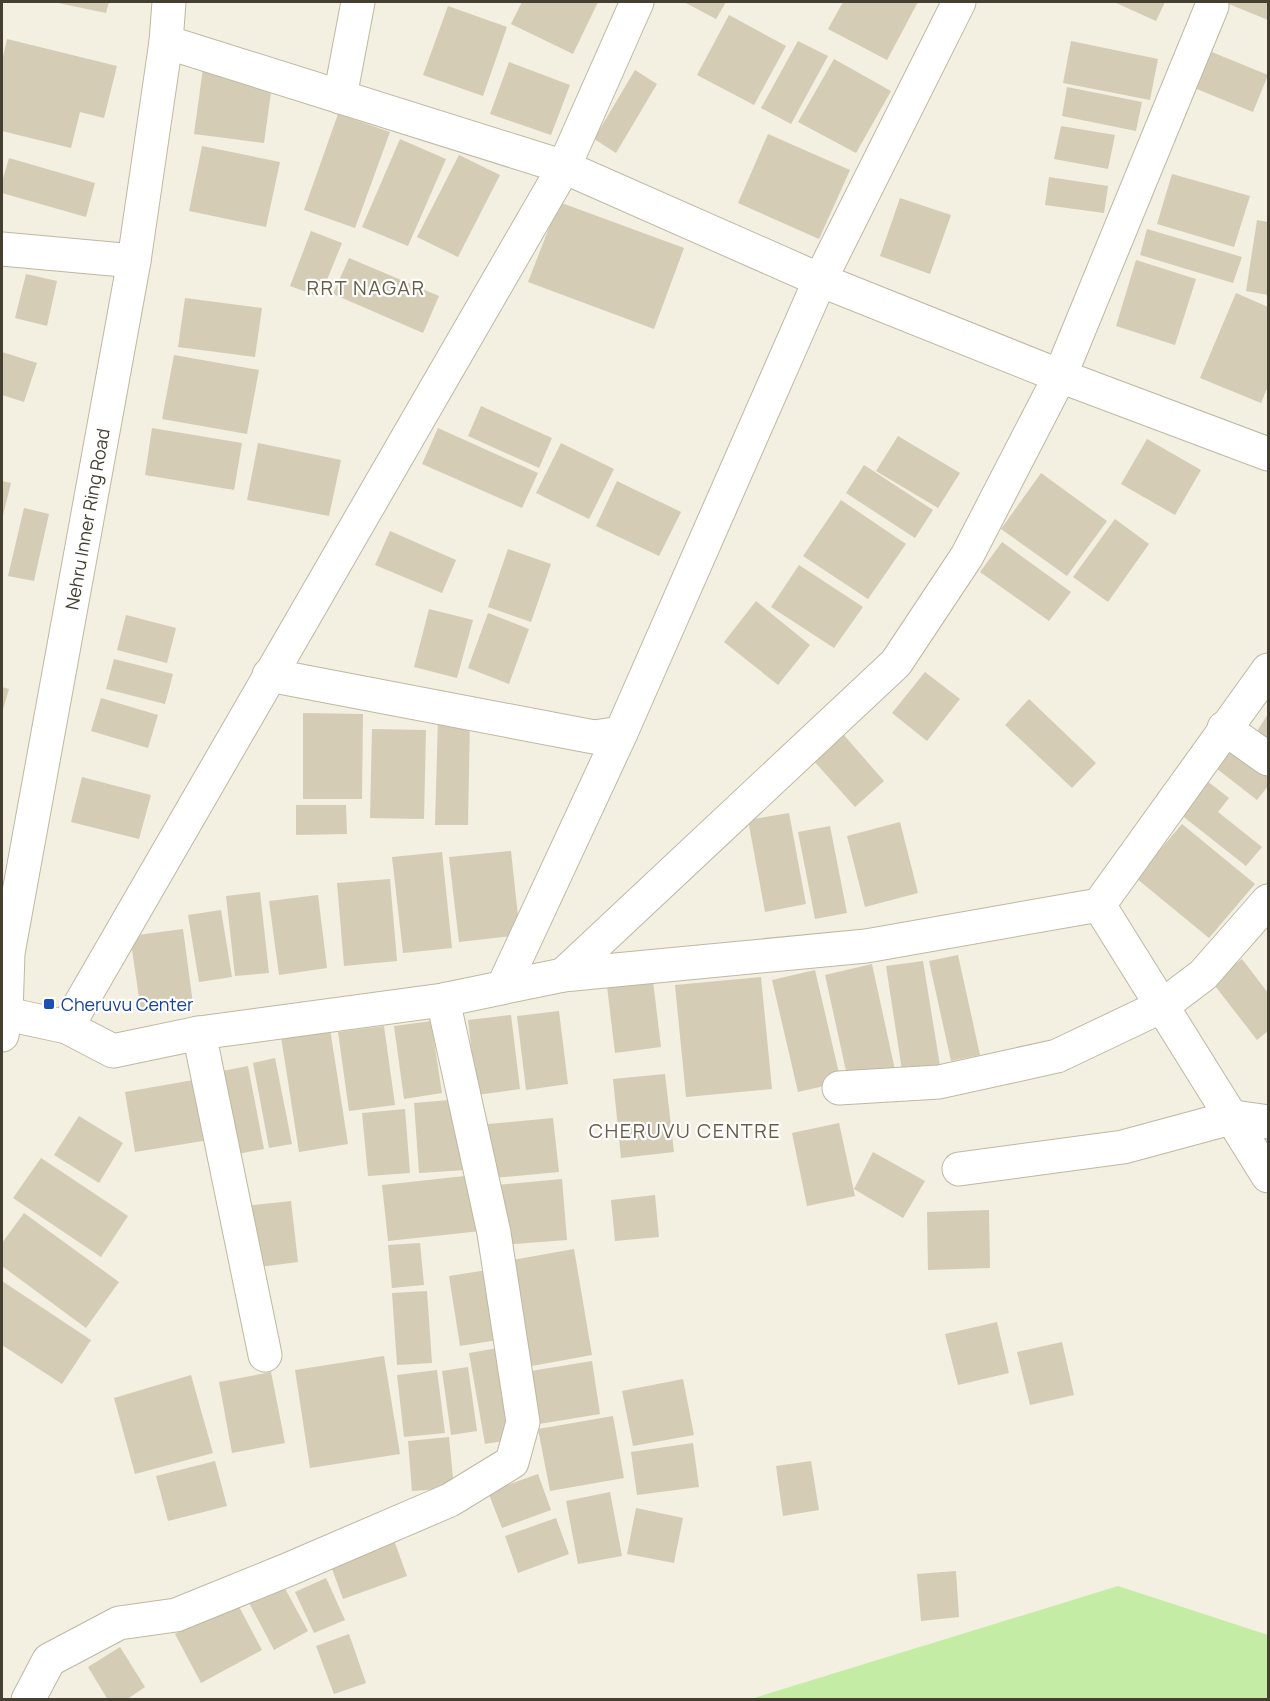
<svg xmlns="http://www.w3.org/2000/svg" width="1270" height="1701" font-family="Manrope,sans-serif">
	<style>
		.green { fill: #c4eca5 }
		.building { fill: #d4ccb5 }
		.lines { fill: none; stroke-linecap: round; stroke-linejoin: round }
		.minor-casing { stroke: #beb8a3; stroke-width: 35 }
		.tertiary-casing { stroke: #beb8a3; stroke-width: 35 }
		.minor { stroke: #fff; stroke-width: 33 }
		.tertiary { stroke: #fff; stroke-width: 33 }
		.transit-dot { fill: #1a4fb4; stroke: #fff; stroke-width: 2 }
		.labels { text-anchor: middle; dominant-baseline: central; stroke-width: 4.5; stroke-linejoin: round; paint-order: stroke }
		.street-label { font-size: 18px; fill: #443f31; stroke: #fff }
		.transit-label { font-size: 18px; fill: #164399; stroke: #fff; text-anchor: start }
		.neighbourhood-label { font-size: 20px; letter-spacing: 1.5px; fill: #685e48; stroke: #fff }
	</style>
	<rect width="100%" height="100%" fill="#f3efe1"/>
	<!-- green -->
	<polygon class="green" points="1118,1586 1268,1635 1268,1699 751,1699"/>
	<!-- building -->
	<g class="building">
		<polygon points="522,2 598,2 573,54 511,24"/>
		<polygon points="684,2 726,2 716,19"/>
		<polygon points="843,2 918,2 887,60 828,29"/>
		<polygon points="1114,2 1165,2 1156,21"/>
		<polygon points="1224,2 1268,2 1268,20"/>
		<polygon points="58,3 58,2 109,2 106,13"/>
		<polygon points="448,6 507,27 483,96 423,75"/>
		<polygon points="729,15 786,46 754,105 697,75"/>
		<polygon points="7,39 117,66 104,118 80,112 71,148 2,131 2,61"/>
		<polygon points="798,41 828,56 791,124 761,108"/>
		<polygon points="1071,41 1158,59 1150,100 1063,83"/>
		<polygon points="1207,50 1268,75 1253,112 1192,87"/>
		<polygon points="834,59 891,91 856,153 798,122"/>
		<polygon points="509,62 570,85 551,135 490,114"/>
		<polygon points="203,68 273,78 264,143 194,134"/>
		<polygon points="635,70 657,84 616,153 594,139"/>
		<polygon points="1067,87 1142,102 1136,131 1062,116"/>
		<polygon points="338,114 390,132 355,228 304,210"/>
		<polygon points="1061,126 1115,135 1108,169 1054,159"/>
		<polygon points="768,134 850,170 819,239 738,203"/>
		<polygon points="400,139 446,159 408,246 362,227"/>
		<polygon points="202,146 280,162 266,227 189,211"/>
		<polygon points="459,155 500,175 458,257 417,237"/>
		<polygon points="9,158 95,183 86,217 2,193 2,182"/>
		<polygon points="1172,174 1250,196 1234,247 1157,224"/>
		<polygon points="1049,177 1108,186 1104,213 1045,205"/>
		<polygon points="900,198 951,215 930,274 880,256"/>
		<polygon points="559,202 684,248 654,329 528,282"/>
		<polygon points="1257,220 1268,222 1268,295 1246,291"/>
		<polygon points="1147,229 1242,257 1233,283 1140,255"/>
		<polygon points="311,231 342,243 320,297 290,286"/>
		<polygon points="349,258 439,296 423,333 333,294"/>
		<polygon points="1136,260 1196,279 1175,345 1116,326"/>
		<polygon points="26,274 57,281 47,326 15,318"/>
		<polygon points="1236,293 1268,307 1268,386 1261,403 1200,378"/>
		<polygon points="185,298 262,308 255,357 178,347"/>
		<polygon points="2,352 37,363 24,402 2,395"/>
		<polygon points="174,355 259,370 247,434 162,419"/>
		<polygon points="481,406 552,438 539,468 468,436"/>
		<polygon points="152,428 242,443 234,490 145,475"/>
		<polygon points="438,428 538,473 522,508 422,464"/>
		<polygon points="898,436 960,473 938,508 876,471"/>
		<polygon points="1147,439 1201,470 1175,515 1121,484"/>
		<polygon points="258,443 341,460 329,516 247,500"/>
		<polygon points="561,443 614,469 589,519 536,493"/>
		<polygon points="864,465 933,510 915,538 846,493"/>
		<polygon points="1041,473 1107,521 1067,576 1001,529"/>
		<polygon points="2,481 11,483 2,519"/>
		<polygon points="617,481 681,512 659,556 596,526"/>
		<polygon points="841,500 906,544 868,599 803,556"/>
		<polygon points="24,508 49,514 34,581 8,576"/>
		<polygon points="1115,519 1149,544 1108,602 1073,577"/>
		<polygon points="390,531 456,560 442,593 375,565"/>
		<polygon points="1002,542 1071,592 1049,621 980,572"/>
		<polygon points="508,549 551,564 531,622 488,607"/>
		<polygon points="799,565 863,607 834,648 771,607"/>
		<polygon points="756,601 810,645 778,685 724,642"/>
		<polygon points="429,609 473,620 457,678 414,667"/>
		<polygon points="488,613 529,629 509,684 468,668"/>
		<polygon points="126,615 176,628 167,663 117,650"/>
		<polygon points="114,659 173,674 165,704 106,689"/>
		<polygon points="925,672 960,699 927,741 892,713"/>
		<polygon points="2,687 9,689 2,713"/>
		<polygon points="101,698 158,715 148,748 91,731"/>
		<polygon points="1029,699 1096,763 1072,788 1005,725"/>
		<polygon points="303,713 363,714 362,799 303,799"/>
		<polygon points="1268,714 1268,750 1252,739"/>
		<polygon points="438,717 470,718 468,825 435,825"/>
		<polygon points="372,729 426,730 424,819 370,818"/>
		<polygon points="843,734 884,781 855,807 813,760"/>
		<polygon points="1234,737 1268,764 1268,786 1257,800 1212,765"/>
		<polygon points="82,777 151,795 139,839 71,822"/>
		<polygon points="1202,777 1229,798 1218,812 1262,847 1246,866 1175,810"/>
		<polygon points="296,805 346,805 347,834 296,835"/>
		<polygon points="789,813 806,904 765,912 748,820"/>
		<polygon points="900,822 918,893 865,907 847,836"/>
		<polygon points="1182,824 1255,884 1209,938 1136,878"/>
		<polygon points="830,826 847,913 815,919 798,832"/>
		<polygon points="511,851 520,935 459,942 449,857"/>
		<polygon points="442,852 452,948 403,953 392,857"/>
		<polygon points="390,879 397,961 344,966 337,883"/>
		<polygon points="260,892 269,973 235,976 226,896"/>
		<polygon points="318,895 327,968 279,975 269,901"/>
		<polygon points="221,910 232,977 199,982 188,915"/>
		<polygon points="183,929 193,1004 141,1011 130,936"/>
		<polygon points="958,955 980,1055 951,1061 929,961"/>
		<polygon points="1242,959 1268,993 1268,1031 1257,1040 1212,982"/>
		<polygon points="923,961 941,1072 903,1077 886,966"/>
		<polygon points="872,964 895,1070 848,1080 825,975"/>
		<polygon points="815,970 841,1082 798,1092 772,980"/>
		<polygon points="761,977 772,1089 686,1097 675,985"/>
		<polygon points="653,981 661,1047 615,1053 607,986"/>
		<polygon points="559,1011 568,1084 526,1090 517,1016"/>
		<polygon points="511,1015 520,1089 477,1095 468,1020"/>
		<polygon points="431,1021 442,1093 404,1099 394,1026"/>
		<polygon points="384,1026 395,1105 349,1111 338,1032"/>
		<polygon points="330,1029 348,1144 299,1152 281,1037"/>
		<polygon points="275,1058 292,1144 269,1148 253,1063"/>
		<polygon points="248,1066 264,1149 232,1155 217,1072"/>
		<polygon points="665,1074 674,1152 621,1158 613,1079"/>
		<polygon points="199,1079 209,1140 135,1152 125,1092"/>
		<polygon points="461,1099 466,1170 419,1173 414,1103"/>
		<polygon points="405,1109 410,1173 368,1176 362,1113"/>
		<polygon points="79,1116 123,1143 99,1183 54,1155"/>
		<polygon points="553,1118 559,1172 494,1178 488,1124"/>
		<polygon points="839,1123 855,1196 807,1206 792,1133"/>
		<polygon points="873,1152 925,1181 903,1218 854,1189"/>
		<polygon points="41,1158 128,1216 101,1257 13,1198"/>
		<polygon points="474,1175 481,1231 388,1241 382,1185"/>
		<polygon points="562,1179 567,1240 502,1245 497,1185"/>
		<polygon points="655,1195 659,1237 615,1241 611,1200"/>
		<polygon points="291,1201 298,1262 253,1268 245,1206"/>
		<polygon points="989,1210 990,1268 928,1270 927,1212"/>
		<polygon points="24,1213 119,1282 86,1328 2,1266 2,1243"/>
		<polygon points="420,1243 424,1285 392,1288 388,1245"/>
		<polygon points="574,1249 592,1355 526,1367 507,1261"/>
		<polygon points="487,1270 498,1340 460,1346 449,1276"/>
		<polygon points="2,1281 91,1340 62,1384 2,1345"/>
		<polygon points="427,1291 432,1363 397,1365 392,1293"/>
		<polygon points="997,1322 1009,1373 958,1385 945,1334"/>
		<polygon points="1062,1342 1074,1395 1030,1405 1017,1352"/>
		<polygon points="498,1348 514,1439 485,1444 469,1353"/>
		<polygon points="384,1356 400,1454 310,1468 295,1370"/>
		<polygon points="592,1361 600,1414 533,1425 525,1372"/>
		<polygon points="468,1367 477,1431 451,1435 442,1371"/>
		<polygon points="437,1370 445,1433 404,1437 397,1375"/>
		<polygon points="271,1372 285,1443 232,1453 219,1382"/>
		<polygon points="191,1375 213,1453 135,1474 114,1398"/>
		<polygon points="683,1379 694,1435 633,1446 622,1391"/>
		<polygon points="613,1416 624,1478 550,1491 538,1429"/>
		<polygon points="449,1437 454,1488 412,1491 408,1441"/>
		<polygon points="693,1443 699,1487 637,1495 631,1452"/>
		<polygon points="215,1461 227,1506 168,1521 156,1476"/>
		<polygon points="811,1461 819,1510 783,1516 776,1466"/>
		<polygon points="538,1474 551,1510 502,1528 488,1492"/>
		<polygon points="610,1492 622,1556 578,1564 566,1501"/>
		<polygon points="636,1508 683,1518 674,1563 627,1554"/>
		<polygon points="556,1518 569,1554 518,1573 505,1536"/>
		<polygon points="391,1532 407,1576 343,1599 327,1555"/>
		<polygon points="956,1571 959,1617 921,1621 917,1574"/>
		<polygon points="326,1578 345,1620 314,1633 295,1592"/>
		<polygon points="282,1583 308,1631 274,1650 248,1601"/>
		<polygon points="236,1601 262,1650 201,1683 175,1634"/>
		<polygon points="349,1634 366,1683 334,1694 316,1646"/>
		<polygon points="120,1647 145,1687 126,1700 108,1700 88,1667"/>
	</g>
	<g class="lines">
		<!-- minor casing -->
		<g class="minor-casing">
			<g id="minor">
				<polyline points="166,42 564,167 820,280 1060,376 1268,454"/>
				<polyline points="340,97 358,2"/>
				<polyline points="2,249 134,261"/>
				<polyline points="269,675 594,737 621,733"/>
				<polyline points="1224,728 1268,759"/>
				<polyline points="1099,905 1268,1176"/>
				<polyline points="563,975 896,663 967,556 1060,376 1212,6"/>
				<polyline points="503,987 621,733 820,280 959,2"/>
				<polyline points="2,1013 67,1027 113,1051 199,1033 443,1000 563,975 866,946 1099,905 1268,670"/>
				<polyline points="67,1027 564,167 637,2"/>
				<polyline points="199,1033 265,1355"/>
				<polyline points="839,1088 939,1082 1057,1056 1162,1006 1203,975 1268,901"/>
				<polyline points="959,1169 1123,1147 1234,1117 1268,1122"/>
				<polyline points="28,1700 49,1660 119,1623 176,1615 287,1570 450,1500 512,1462 523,1422 494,1233 443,1000"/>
			</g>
		</g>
		<!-- tertiary casing -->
		<g class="tertiary-casing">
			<polyline id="tertiary" points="2,1035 6,1014 8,953 134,261 166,42 169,2"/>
		</g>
		<!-- minor -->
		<use href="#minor" class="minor"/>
		<!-- tertiary -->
		<use href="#tertiary" class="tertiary"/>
	</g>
	<!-- markers -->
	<rect class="transit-dot" x="43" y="998" width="12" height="12" rx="3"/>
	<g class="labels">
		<!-- street labels -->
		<g class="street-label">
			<text transform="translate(87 519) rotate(-80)">Nehru Inner Ring Road</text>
		</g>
		<!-- transit labels -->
		<g class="transit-label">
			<text x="61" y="1004">Cheruvu Center</text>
		</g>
		<!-- neighbourhood labels -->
		<g class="neighbourhood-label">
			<text x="366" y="287">RRT NAGAR</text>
			<text x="685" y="1130">CHERUVU CENTRE</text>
		</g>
	</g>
	<!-- border -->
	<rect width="1270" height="1701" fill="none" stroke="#443f31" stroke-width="6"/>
</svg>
